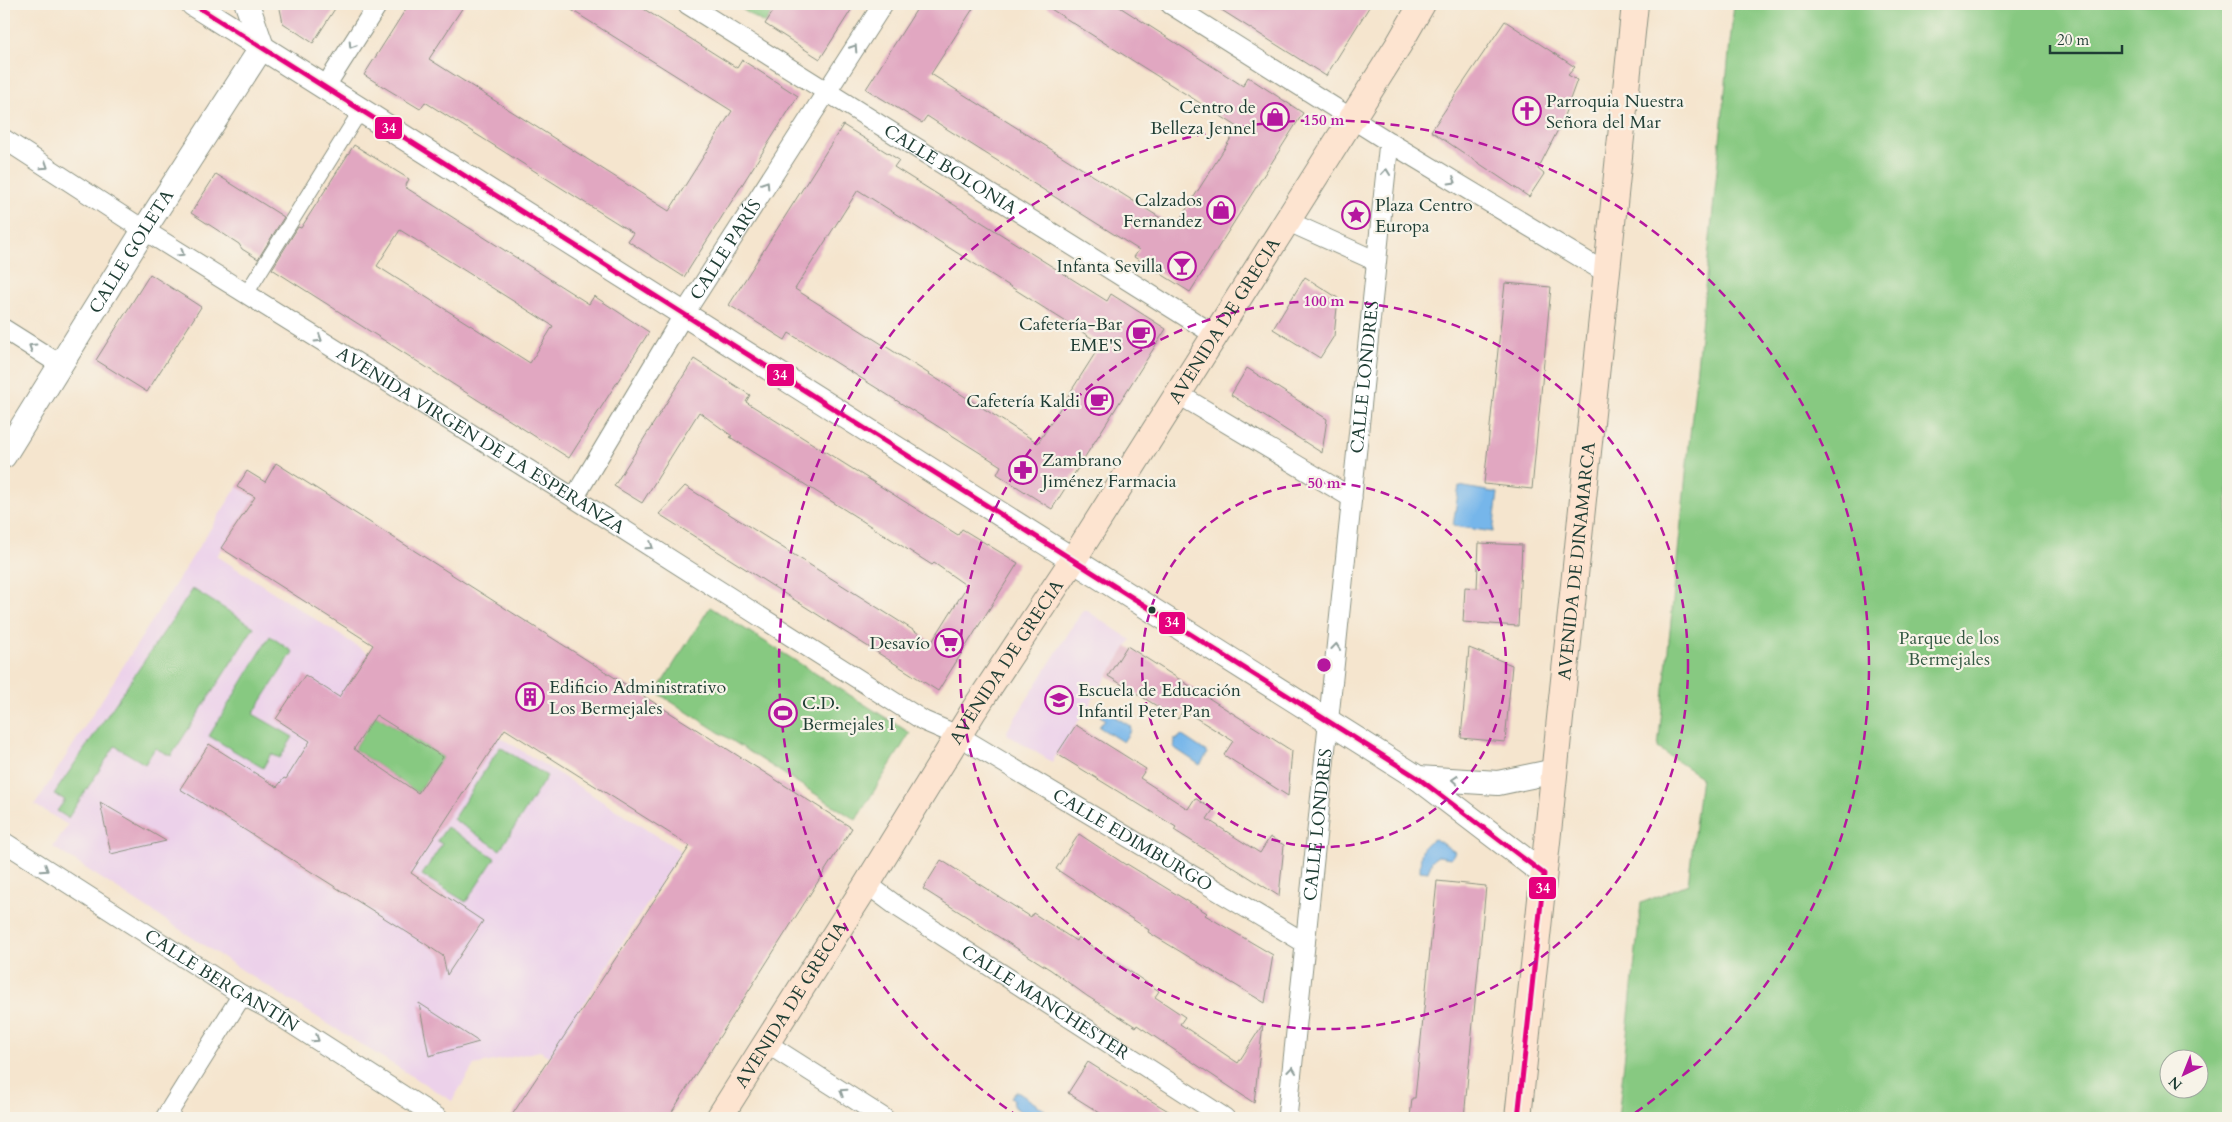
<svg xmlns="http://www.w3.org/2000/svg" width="2232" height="1122" font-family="Cardo,serif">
<rect width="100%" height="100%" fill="#f7f3e8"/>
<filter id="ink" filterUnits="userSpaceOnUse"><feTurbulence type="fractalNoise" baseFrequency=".02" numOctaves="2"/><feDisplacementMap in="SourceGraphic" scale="10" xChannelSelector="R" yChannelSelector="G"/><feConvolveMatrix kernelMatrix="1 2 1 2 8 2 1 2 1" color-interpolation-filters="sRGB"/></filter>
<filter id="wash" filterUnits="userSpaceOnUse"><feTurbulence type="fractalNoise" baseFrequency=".0096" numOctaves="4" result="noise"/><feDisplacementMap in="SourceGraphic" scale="20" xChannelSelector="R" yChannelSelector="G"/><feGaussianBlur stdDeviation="1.12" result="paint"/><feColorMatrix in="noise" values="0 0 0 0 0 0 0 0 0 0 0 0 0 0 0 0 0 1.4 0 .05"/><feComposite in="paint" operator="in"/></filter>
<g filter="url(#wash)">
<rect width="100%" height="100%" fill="#f5e5ce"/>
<g fill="#ecd1ea">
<polygon points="237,487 255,497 217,556 438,698 681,851 550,1057 540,1051 474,1065 452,1101 256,979 53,847 68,825 35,805"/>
<polygon points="1083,610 1086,610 1131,640 1052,762 1008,735 1007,731"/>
</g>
<g fill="#87c981" stroke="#53835a" fill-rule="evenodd">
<polygon points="734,4 778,4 765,24"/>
<path d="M1734 4H2228V1118H1618L1641 903 1688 884 1701 777 1658 748ZM2170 1060H2200V1090H2170Z"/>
<polygon points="193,589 254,627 171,756 155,748 145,764 115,746 68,818 57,811 65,800 54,794"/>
<polygon points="710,607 910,733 856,820 656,692"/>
<polygon points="270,636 293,652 253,714 293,737 280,758 271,754 263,768 209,736"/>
<polygon points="376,715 443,757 418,793 354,749"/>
<polygon points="500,747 547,776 500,850 453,819"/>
<polygon points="447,827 495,858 466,902 422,875 442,844 437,841"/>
</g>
<g fill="#76b6ea" stroke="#4a7a8f">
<polygon points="1459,486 1498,493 1493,532 1453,526"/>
<polygon points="1104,710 1130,726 1131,730 1123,742 1099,727 1105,719 1100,716"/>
<polygon points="1181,735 1208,753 1200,765 1173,747 1175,744 1174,739 1179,738"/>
<path d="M1435 839 1455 852 1451 858 1438 856 1432 860 1428 872 1420 871C1421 856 1419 844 1435 839Z"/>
<polygon points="1016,1091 1045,1110 1040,1118 1030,1118 1013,1106 1014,1100 1011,1097"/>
</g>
<g id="blocks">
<g fill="#e1a7c1" fill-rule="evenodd">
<polygon points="279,4 338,4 313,43 283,23"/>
<polygon points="409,4 465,4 429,59 669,211 732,111 562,4 636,4 737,68 742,60 798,96 684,277 628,241 633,233 425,102 420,109 364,75"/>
<polygon points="778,4 855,4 820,59 765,24"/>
<polygon points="920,4 976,4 931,74 1175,227 1238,127 1043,4 1115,4 1243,86 1248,77 1303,113 1190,292 1134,257 1139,250 947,129 927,116 922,123 866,89"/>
<polygon points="1212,4 1371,4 1326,76"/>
<polygon points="1505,21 1575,67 1568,75 1577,80 1561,124 1538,169 1544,174 1529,197 1431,131"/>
<path d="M843 125 899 160 894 167 1107 301 1111 294 1166 329 1052 509 997 474 1001 466 789 333 785 340 729 305ZM858 190 1101 344 1038 443 795 289Z"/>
<path d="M354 145 409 179 405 187 589 304 594 296 649 332 569 458 272 269 298 227 301 228ZM400 230 553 326 530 363 377 266Z"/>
<polygon points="216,174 284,217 258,259 242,249 239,244 191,213"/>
<polygon points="150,274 201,307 147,392 96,360"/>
<polygon points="1305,277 1338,298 1334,336 1320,358 1273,329"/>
<polygon points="1505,283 1551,287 1532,489 1484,484"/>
<polygon points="694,359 750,395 746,402 958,535 962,529 1018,563 938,691 659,514 685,486 932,642 967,586 934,563 932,565 730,437 732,436 699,412 642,503 614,486"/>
<polygon points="1247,368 1327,419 1322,453 1231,395"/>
<path d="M276 463 852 828 668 1118H510L690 846 505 729 411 873 483 921 447 975 443 956 424 943 180 789 209 744 277 787 284 778 286 779 310 741 276 719 305 675 339 697 373 645 221 548 255 497 237 487 247 471 265 482ZM376 715 443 757 418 793 354 749Z"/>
<polygon points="1479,543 1522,545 1518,626 1463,622 1465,587 1477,588"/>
<polygon points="1127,646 1292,751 1288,796 1224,755 1233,741 1183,710 1178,719 1108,676"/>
<polygon points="1469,648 1512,665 1505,742 1461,738"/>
<polygon points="1076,725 1146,769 1140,778 1188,809 1195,798 1213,810 1207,819 1260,853 1270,837 1284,845 1279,896 1174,830 1176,827 1057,754"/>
<polygon points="100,802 166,841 111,854"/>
<polygon points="1079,834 1126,865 1127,864 1207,913 1205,915 1273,955 1265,1003 1148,932 1149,930 1056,869"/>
<polygon points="941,860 1031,917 1033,913 1076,941 1078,937 1159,991 1155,997 1185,1017 1180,1024 1238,1063 1263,1024 1254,1103 1137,1025 1136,1027 1087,996 1051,970 923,889"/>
<polygon points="1437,881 1486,886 1464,1118 1410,1118 1412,1098 1415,1098"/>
<polygon points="419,1003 479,1042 429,1056"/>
<polygon points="1088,1062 1145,1098 1145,1097 1180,1118 1108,1118 1068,1093"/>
</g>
</g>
</g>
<g filter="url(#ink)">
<use href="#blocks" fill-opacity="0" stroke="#8a9181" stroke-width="1"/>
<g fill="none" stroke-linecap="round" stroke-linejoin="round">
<defs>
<polyline id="pedestrian" points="246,294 361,110"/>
<g id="minor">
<path id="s1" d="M687 4 1215 335"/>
<polyline points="1170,4 1389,142 1608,274"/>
<polyline points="325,87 378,4"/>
<path id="s2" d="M4 139 144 230 574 498 924 721 959 736 1305 943"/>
<polyline points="1287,221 1376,261"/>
<polyline points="4,329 61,365"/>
<polyline points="1178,394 1352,498"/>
<path id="s3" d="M574 498 684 314 883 4"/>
<path id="s4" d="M4 842 242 995 267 1008 438 1118"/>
<path id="s5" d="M867 884 898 907 1225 1118"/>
<polyline points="766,1043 884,1118"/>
<polyline points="165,1118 242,995"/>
<path id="s6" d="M1287 1118 1389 142"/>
</g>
<g id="tertiary">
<polyline points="193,4 1418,778 1544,874"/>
<path id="s7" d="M4 456 144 230 262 47 247 4"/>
<polyline points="1418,778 1498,783 1555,771"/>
</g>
<g id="secondary">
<path id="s8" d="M719 1118 867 884 974 710 1073 560 1399 44 1422 4"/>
<path id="s9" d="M1518 1118 1635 4"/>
</g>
</defs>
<use href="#pedestrian" stroke="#8a9181" stroke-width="16"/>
<use href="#minor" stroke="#8a9181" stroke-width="21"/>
<use href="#tertiary" stroke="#8a9181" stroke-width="26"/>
<use href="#secondary" stroke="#8a9181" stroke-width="28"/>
<use href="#pedestrian" stroke="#fff" stroke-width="14"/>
<use href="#minor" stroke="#fff" stroke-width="19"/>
<use href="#tertiary" stroke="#fff" stroke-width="24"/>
<use href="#secondary" stroke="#fde4d0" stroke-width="26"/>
<defs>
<polyline id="bus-1" points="193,4 1418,778 1544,874 1518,1118"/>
</defs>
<use href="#bus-1" stroke="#f7f3e8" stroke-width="9"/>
<use href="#bus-1" stroke="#e5007d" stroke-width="5"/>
</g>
<defs><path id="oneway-chevron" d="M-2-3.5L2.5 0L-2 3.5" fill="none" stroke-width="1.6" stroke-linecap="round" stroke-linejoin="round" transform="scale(1.25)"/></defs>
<g stroke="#8f9e9a">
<use href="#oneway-chevron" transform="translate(352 45) rotate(122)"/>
<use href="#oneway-chevron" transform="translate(854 48) rotate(-57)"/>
<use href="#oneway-chevron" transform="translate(45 166) rotate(33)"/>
<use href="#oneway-chevron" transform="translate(1386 172) rotate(-84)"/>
<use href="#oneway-chevron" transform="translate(1453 181) rotate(31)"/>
<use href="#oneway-chevron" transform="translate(766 184) rotate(-57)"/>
<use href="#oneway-chevron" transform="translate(181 253) rotate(32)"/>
<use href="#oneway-chevron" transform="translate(319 339) rotate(32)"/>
<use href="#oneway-chevron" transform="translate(32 347) rotate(-148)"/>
<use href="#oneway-chevron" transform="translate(650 546) rotate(33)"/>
<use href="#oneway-chevron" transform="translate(1336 647) rotate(-84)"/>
<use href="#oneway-chevron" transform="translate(1455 780) rotate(-176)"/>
<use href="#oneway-chevron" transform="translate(45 869) rotate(33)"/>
<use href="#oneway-chevron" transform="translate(316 1039) rotate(33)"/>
<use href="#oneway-chevron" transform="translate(1292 1070) rotate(-84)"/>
<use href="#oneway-chevron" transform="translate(843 1092) rotate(-147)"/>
</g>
</g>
<g fill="none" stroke="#b5179e" stroke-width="2.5" stroke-dasharray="9 6">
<circle cx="1324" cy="665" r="182"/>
<circle cx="1324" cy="665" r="364"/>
<path d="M1019 1117A545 545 0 1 1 1629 1117"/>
</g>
<defs>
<symbol id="church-ring" viewBox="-11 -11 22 22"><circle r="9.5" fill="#f7f3e8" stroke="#b5179e" stroke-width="1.5"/><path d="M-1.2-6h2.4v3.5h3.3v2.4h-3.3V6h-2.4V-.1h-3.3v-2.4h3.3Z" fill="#b5179e"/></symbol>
<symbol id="shop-ring" viewBox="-11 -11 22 22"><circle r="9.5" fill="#f7f3e8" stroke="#b5179e" stroke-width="1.5"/><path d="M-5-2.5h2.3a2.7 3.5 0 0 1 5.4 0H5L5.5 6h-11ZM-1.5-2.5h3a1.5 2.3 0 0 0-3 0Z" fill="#b5179e"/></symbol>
<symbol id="sight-ring" viewBox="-11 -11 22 22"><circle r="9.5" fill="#f7f3e8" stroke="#b5179e" stroke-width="1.5"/><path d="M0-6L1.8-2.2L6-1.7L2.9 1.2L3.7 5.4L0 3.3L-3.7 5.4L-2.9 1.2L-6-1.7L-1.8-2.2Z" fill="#b5179e"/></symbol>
<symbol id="bar-ring" viewBox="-11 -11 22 22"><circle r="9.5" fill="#f7f3e8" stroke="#b5179e" stroke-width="1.5"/><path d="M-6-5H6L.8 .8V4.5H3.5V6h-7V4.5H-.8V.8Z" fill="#b5179e"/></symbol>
<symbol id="cafe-ring" viewBox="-11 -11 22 22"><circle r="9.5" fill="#f7f3e8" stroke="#b5179e" stroke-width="1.5"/><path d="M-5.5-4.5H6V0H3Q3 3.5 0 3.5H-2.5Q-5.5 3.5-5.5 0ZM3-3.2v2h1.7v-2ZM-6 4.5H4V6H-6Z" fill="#b5179e"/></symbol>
<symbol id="pharmacy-ring" viewBox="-11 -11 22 22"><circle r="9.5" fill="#f7f3e8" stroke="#b5179e" stroke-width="1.5"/><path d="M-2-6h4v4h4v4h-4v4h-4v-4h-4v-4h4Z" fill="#b5179e"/></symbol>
<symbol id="supermarket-ring" viewBox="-11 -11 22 22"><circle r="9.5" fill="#f7f3e8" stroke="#b5179e" stroke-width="1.5"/><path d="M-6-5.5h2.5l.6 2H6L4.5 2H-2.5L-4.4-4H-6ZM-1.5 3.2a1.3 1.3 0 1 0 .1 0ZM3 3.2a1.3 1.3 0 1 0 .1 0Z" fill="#b5179e"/></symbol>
<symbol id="building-ring" viewBox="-11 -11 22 22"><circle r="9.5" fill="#f7f3e8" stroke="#b5179e" stroke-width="1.5"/><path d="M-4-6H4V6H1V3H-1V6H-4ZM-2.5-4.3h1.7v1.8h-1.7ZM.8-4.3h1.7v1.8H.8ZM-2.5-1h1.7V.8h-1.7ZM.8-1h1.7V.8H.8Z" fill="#b5179e"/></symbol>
<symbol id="school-ring" viewBox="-11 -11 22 22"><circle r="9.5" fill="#f7f3e8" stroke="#b5179e" stroke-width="1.5"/><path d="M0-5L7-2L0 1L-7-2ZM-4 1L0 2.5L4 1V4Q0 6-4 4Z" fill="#b5179e"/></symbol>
<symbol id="stadium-ring" viewBox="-11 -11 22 22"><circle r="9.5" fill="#f7f3e8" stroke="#b5179e" stroke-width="1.5"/><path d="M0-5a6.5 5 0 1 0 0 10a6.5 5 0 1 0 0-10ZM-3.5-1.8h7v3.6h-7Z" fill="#b5179e"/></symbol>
</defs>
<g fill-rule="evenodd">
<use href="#church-ring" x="1511" y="95" width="32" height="32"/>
<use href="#shop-ring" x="1259" y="101" width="32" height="32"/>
<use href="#shop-ring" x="1205" y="194" width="32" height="32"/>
<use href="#sight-ring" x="1340" y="199" width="32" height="32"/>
<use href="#bar-ring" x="1166" y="250" width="32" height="32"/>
<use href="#cafe-ring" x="1125" y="318" width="32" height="32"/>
<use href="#cafe-ring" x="1083" y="385" width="32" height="32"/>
<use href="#pharmacy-ring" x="1007" y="454" width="32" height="32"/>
<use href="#supermarket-ring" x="933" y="627" width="32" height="32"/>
<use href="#building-ring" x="514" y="681" width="32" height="32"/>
<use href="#school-ring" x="1043" y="684" width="32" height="32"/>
<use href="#stadium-ring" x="767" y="697" width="32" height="32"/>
</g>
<circle fill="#1f3d34" stroke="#f7f3e8" stroke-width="2" cx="1152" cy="610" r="4.5"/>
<g text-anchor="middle" stroke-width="4.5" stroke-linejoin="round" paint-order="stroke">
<g font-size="18" fill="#1f3d34" stroke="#f7f3e8" text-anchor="start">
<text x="1546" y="107">Parroquia Nuestra<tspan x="1546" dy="21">Señora del Mar</tspan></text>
<text x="1256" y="113" text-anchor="end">Centro de<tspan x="1256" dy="21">Belleza Jennel</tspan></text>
<text x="1202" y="206" text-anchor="end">Calzados<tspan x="1202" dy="21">Fernandez</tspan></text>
<text x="1375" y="211">Plaza Centro<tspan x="1375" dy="21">Europa</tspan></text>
<text x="1163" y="272" text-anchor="end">Infanta Sevilla</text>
<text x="1122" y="330" text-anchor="end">Cafetería-Bar<tspan x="1122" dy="21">EME'S</tspan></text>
<text x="1080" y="407" text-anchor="end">Cafetería Kaldi</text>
<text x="1042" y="466">Zambrano<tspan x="1042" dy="21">Jiménez Farmacia</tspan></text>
<text x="930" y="649" text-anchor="end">Desavío</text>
<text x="549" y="693">Edificio Administrativo<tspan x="549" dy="21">Los Bermejales</tspan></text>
<text x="1078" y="696">Escuela de Educación<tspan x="1078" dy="21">Infantil Peter Pan</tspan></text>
<text x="802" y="709">C.D.<tspan x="802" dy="21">Bermejales I</tspan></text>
</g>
<g font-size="18" fill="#1f3d34" stroke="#f7f3e8">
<text dy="6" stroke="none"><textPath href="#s1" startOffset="311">CALLE BOLONIA</textPath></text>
<text dy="6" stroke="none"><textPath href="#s3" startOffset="291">CALLE PARÍS</textPath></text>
<text dy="6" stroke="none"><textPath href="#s7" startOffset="241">CALLE GOLETA</textPath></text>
<text dy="6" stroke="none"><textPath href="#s8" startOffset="944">AVENIDA DE GRECIA</textPath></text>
<text dy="6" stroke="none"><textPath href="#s6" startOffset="745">CALLE LONDRES</textPath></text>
<text dy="6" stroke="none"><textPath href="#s2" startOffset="564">AVENIDA VIRGEN DE LA ESPERANZA</textPath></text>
<text dy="6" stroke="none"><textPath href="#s9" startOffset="560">AVENIDA DE DINAMARCA</textPath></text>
<text dy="6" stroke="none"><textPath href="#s8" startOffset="539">AVENIDA DE GRECIA</textPath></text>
<text dy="6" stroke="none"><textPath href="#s6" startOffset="295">CALLE LONDRES</textPath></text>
<text dy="6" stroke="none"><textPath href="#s2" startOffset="1329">CALLE EDIMBURGO</textPath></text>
<text dy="6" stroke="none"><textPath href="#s4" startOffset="258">CALLE BERGANTÍN</textPath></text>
<text dy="6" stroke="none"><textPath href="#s5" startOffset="214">CALLE MANCHESTER</textPath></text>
<text dy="6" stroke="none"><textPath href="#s8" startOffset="134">AVENIDA DE GRECIA</textPath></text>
</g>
<g font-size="18" fill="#345943" stroke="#f7f3e8">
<text x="1949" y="644">Parque de los<tspan x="1949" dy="21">Bermejales</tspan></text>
</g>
</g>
<circle cx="1324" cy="665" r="8" fill="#b5179e" stroke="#f7f3e8" stroke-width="2.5"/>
<g font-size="15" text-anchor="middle" font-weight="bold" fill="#b5179e" stroke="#f7f3e8" stroke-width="4.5" stroke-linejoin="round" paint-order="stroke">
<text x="1324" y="125">150 m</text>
<text x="1324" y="306">100 m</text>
<text x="1324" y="488">50 m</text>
</g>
<g stroke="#f7f3e8" stroke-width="2">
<rect x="374" y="116" width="29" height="24" rx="5" fill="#e5007d"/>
<rect x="766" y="363" width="29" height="24" rx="5" fill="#e5007d"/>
<rect x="1158" y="611" width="28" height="24" rx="5" fill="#e5007d"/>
<rect x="1528" y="876" width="29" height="24" rx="5" fill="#e5007d"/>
</g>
<g font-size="14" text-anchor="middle" font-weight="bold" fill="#fff">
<text x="389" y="133">34</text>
<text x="780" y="380">34</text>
<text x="1172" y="627">34</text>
<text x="1543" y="893">34</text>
</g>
<rect width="2232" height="1122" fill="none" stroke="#f7f3e8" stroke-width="20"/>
<g transform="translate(2184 1074) rotate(223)"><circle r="24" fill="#f7f3e8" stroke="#a1aaa0"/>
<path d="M0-4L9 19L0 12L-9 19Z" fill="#b5179e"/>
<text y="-8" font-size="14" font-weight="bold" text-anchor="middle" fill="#1f3d34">N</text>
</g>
<path d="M2050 45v8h72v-8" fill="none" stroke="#1f3d34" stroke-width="2.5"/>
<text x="2057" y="45" font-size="15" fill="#1f3d34" stroke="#f7f3e8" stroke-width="4" paint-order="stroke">20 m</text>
</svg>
